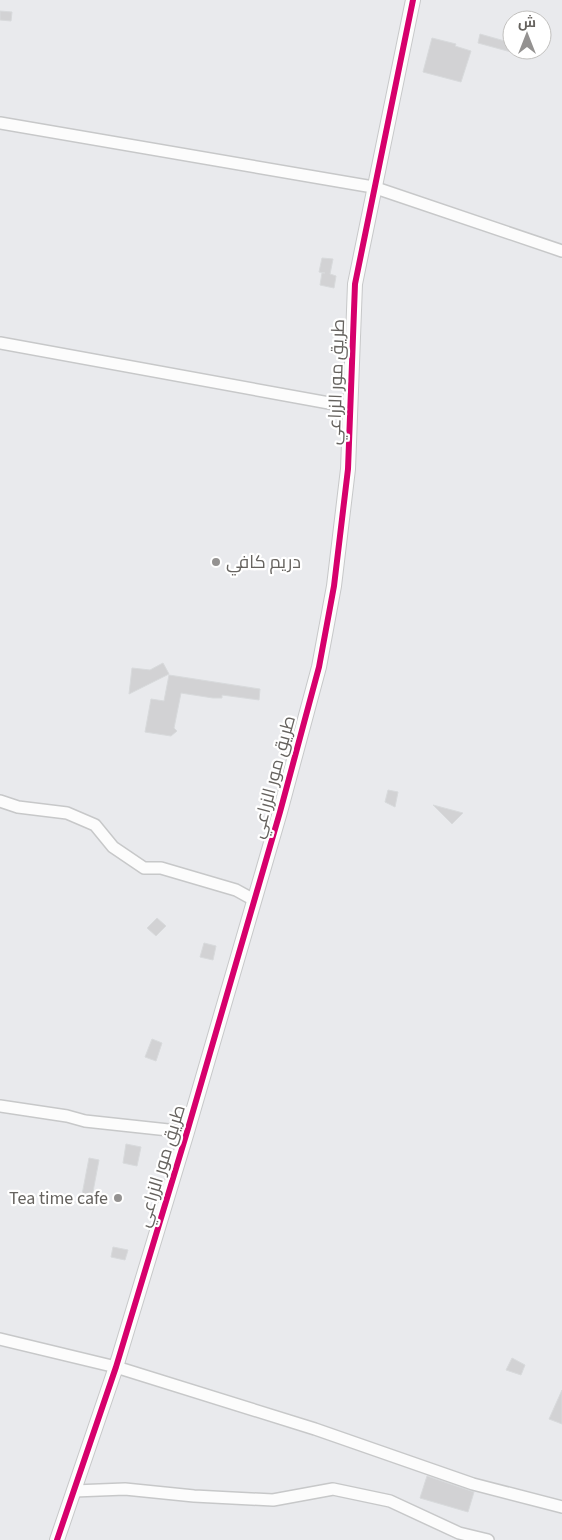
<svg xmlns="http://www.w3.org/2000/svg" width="562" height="1540" font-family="'Source Sans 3',Cairo,sans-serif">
<rect width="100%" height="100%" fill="#e9eaed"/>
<g fill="#d2d2d4" stroke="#d8dadc">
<polygon points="0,11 12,12 11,21 0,20"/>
<polygon points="480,34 512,43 511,52 478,43"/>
<polygon points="432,38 456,44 455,46 471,51 461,82 423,72"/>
<polygon points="322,258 333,259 330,274 336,276 334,288 320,285 322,273 325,273 319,272"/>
<polygon points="163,663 169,674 129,694 132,668 150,670"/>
<polygon points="169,675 260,689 259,700 222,695 222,698 213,698 181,693 174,728 177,731 171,736 145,732 151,699 164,701"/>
<polygon points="388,790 398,792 395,807 385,802"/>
<polygon points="433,805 463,813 452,824"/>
<polygon points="157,918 166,926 156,936 147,928"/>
<polygon points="204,943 216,946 213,960 200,957"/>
<polygon points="152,1039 162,1043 156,1061 145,1057"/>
<polygon points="126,1144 141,1147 137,1166 123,1163"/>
<polygon points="89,1158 99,1160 91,1202 81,1200"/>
<polygon points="113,1247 128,1250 125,1260 111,1257"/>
<polygon points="512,1358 525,1365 521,1375 506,1370"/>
<polygon points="562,1390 562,1424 549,1419"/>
<polygon points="427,1476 474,1492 468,1512 420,1498"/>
</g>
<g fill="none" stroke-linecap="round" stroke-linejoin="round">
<defs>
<g id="minor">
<polyline points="0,123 373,187 562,251"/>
<polyline points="0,343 351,407"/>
<polyline points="0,801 18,807 67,813 95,825 113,847 144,868 161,868 236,890 254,900"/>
<polyline points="0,1106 67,1116 85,1121 187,1132"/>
<polyline points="0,1339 116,1367 315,1429 473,1484 562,1507"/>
<polyline points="74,1491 125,1489 194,1496 273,1500 333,1489 390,1501 459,1533 488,1540"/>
</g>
<polyline id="tertiary" points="57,1540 116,1367 187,1132 280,812 319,667 334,586 348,469 355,284 413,0"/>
</defs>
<use href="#minor" stroke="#c7c8c9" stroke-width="14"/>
<use href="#tertiary" stroke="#c7c8c9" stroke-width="16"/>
<use href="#minor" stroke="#fcfcfc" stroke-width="11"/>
<use href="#tertiary" stroke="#fcfcfc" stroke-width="14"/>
<defs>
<polyline id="cycleway" points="57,1540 116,1367 187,1132 280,812 319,667 334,586 348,469 355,284 413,0"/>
</defs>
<use href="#cycleway" stroke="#fff" stroke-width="9"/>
<use href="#cycleway" stroke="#d6006c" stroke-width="6"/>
</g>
<g fill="#949291" stroke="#fff" stroke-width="2">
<circle cx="216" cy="562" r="5"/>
<circle cx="118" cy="1198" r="5"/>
</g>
<g text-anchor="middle" stroke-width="4.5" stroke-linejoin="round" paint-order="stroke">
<g font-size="18" fill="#66635f" stroke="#fff">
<text transform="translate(336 382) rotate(-88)" y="6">طريق مور الزراعي</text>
<text transform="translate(273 777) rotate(-75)" y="6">طريق مور الزراعي</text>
<text transform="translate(161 1166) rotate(-73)" y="6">طريق مور الزراعي</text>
</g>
<g font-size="18" fill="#66635f" stroke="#fff" text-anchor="start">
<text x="226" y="568">دريم كافي</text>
<text x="108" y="1204" text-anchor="end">Tea time cafe</text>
</g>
</g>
<g transform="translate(527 35)"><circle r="24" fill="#ffffff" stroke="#c2c1bf"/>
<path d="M0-4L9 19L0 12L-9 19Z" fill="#949291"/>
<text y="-8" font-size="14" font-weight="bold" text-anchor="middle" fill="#66635f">ش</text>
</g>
</svg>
